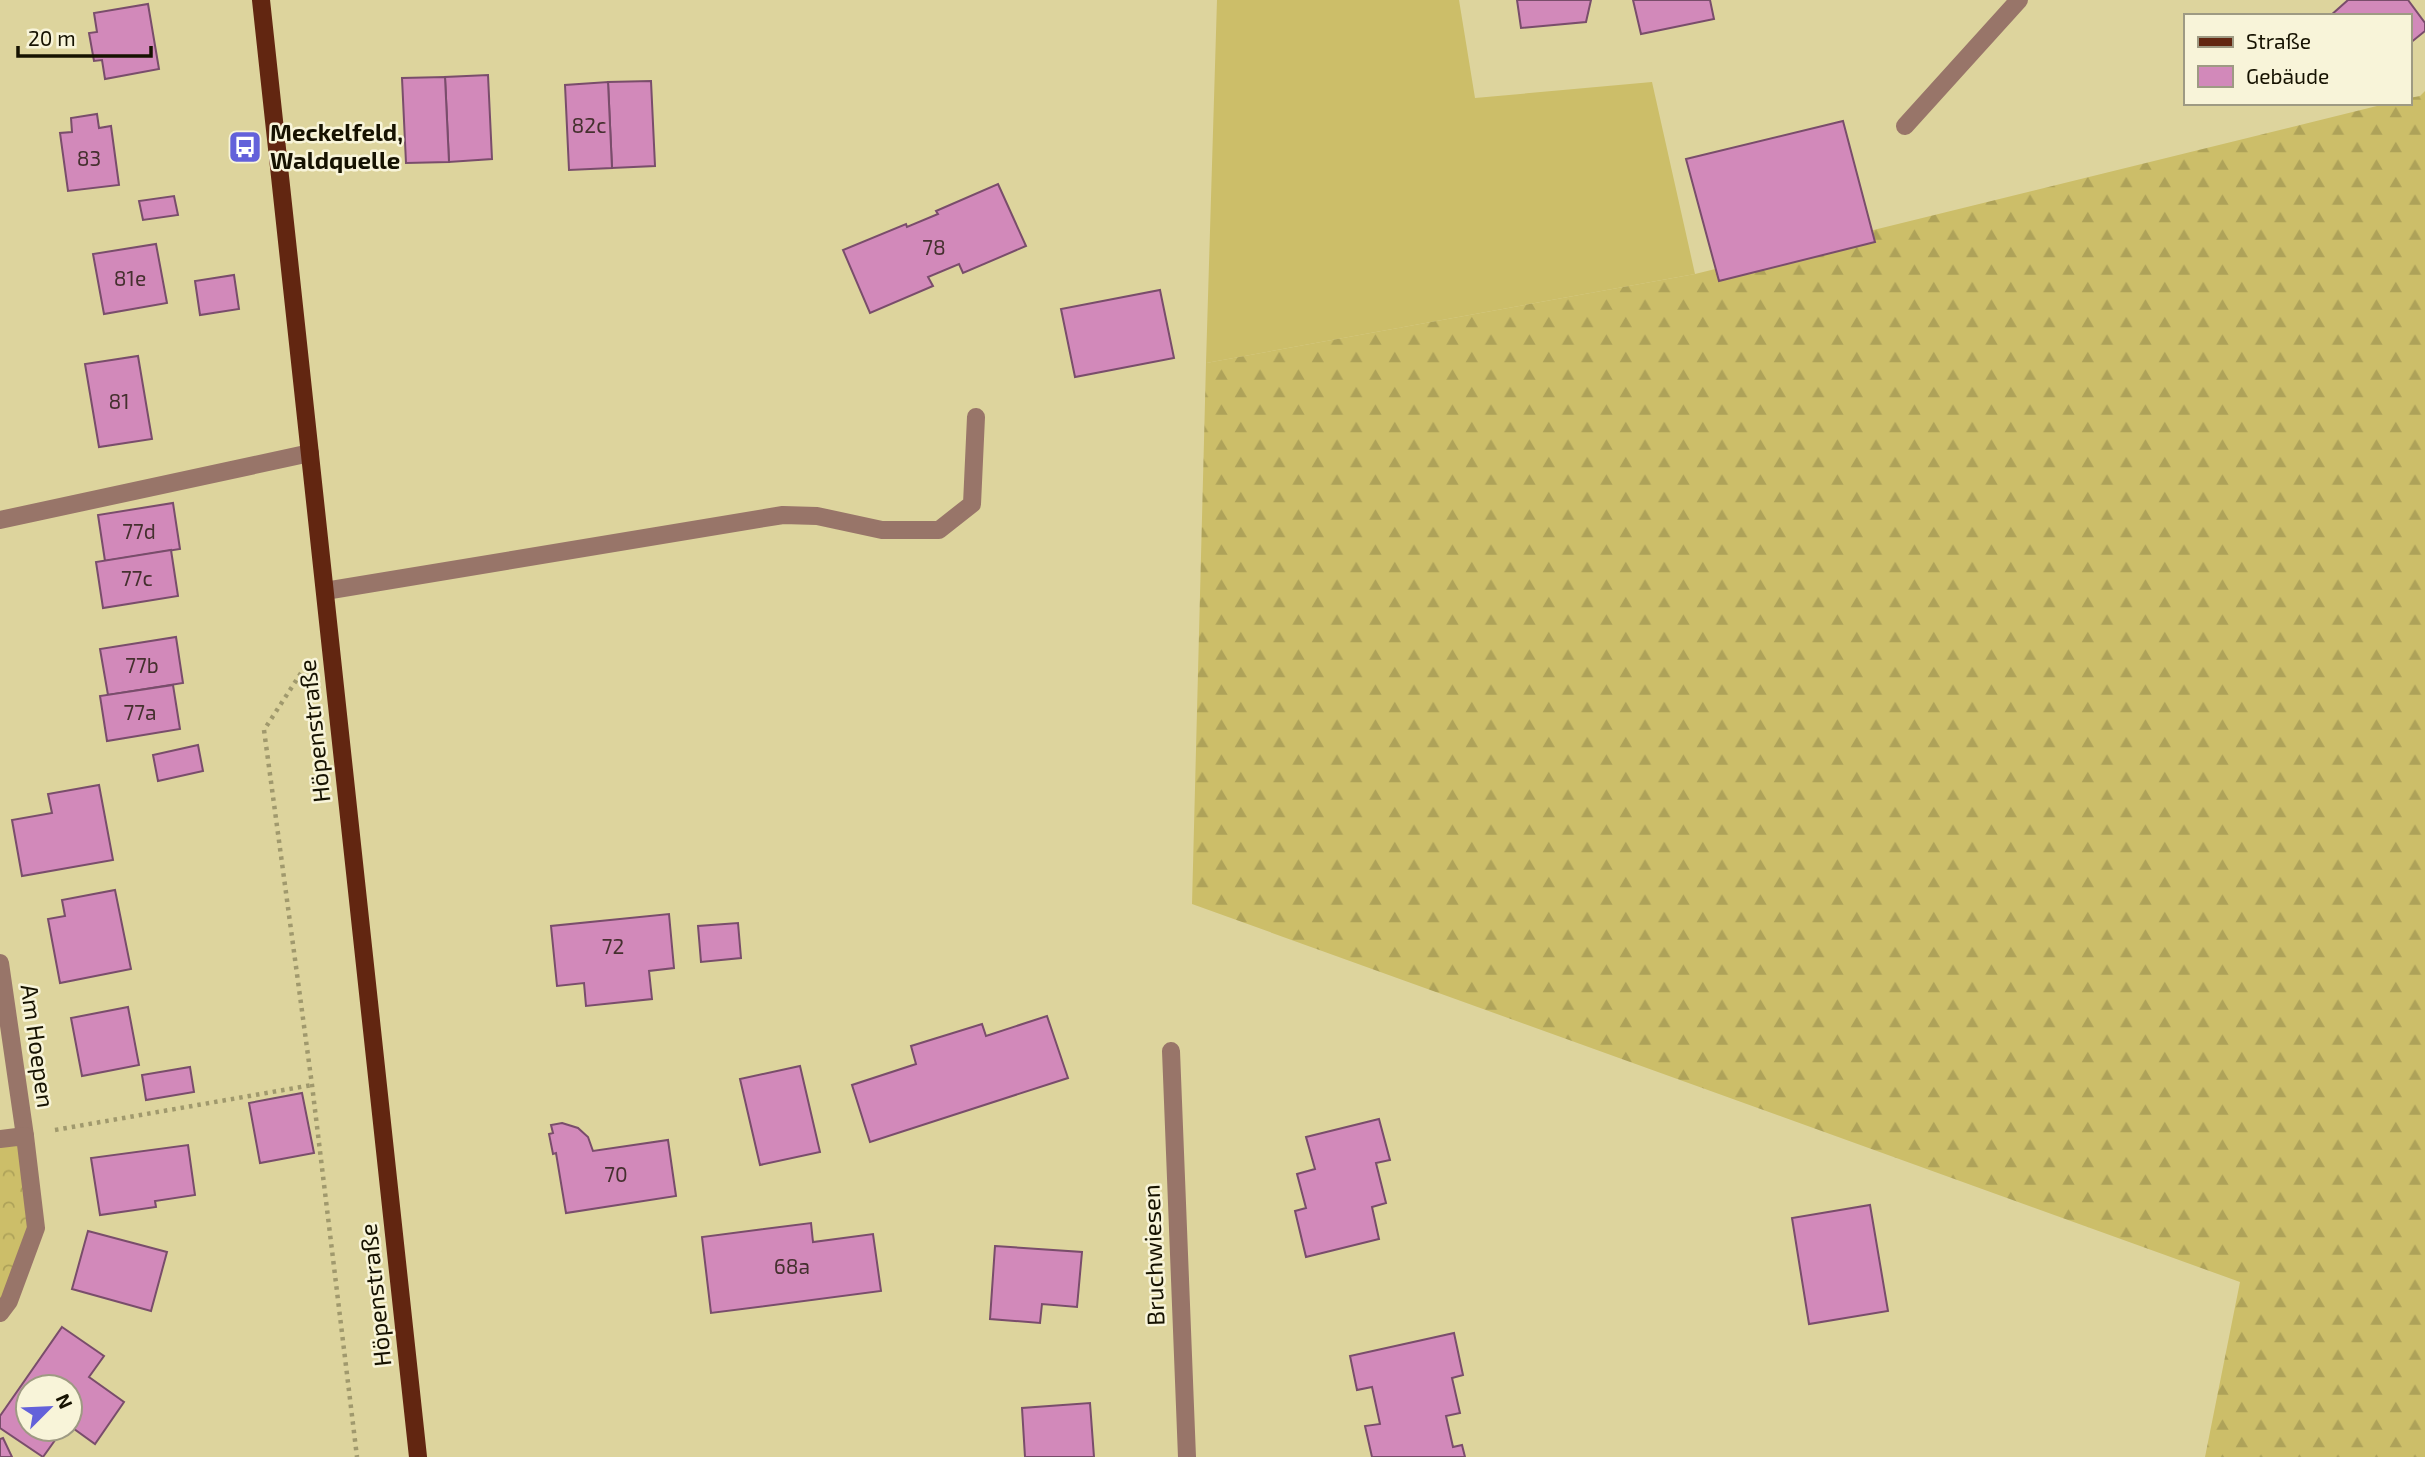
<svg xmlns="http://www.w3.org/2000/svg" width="2425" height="1457" font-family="'Exo 2',sans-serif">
<defs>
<pattern id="forest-firs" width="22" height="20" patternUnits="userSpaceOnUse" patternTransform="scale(1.75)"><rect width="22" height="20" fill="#ccbe69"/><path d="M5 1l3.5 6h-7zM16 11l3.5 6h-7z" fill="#aea259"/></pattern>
<pattern id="park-crowns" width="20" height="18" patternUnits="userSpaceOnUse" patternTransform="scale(1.75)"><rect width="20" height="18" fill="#ccbe69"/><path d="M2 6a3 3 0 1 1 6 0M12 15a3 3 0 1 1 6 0" fill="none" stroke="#aea259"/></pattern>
</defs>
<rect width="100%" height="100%" fill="#ddd49d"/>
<polygon fill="#ccbe69" points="1217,0 1459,0 1475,98 1652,82 1695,274 1206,363"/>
<polygon fill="url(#forest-firs)" points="2425,91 2425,1457 2205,1457 2240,1282 1192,904 1206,363 1695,274 2389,103 2409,103 2409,98 2420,96"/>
<polygon fill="url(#park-crowns)" points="25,1136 33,1229 0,1308 0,1139"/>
<g fill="#d289ba" stroke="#794d6b" stroke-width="2">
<polygon points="1517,0 1591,0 1586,22 1521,28"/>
<polygon points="1633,0 1710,0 1714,19 1641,34"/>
<polygon points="2348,0 2408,0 2425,23 2425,31 2409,44 2409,16 2330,16"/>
<polygon points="148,4 159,69 105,79 102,60 94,61 89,33 97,32 94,13"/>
<polygon points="488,75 492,159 449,162 445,77"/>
<polygon points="445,77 449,162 406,163 402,78"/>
<polygon points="651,81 655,166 612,168 608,82"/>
<polygon points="608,82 612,168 569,170 565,85"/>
<polygon points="97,114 99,128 111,126 119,185 68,191 60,133 72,132 71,118"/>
<polygon points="1843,121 1875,242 1719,281 1686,159"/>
<polygon points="998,184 1026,246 963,273 959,264 928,277 933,286 870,313 843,250 906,224 907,227 938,214 936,211"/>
<polygon points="174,196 178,215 143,220 139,201"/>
<polygon points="156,244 167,303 104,314 93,254"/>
<polygon points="234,275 239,309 200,315 195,281"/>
<polygon points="1160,290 1174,358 1075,377 1061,309"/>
<polygon points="138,356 152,439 99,447 85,364"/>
<polygon points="173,503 180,549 105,561 98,515"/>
<polygon points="171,550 178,596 103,608 96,562"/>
<polygon points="176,637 183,683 108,695 100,649"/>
<polygon points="173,685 180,729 107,741 100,696"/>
<polygon points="198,745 203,771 158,781 153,755"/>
<polygon points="99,785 113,860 22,876 12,820 52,813 48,794"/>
<polygon points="115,890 131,969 60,983 48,919 65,916 62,900"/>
<polygon points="669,914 674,968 649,971 652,999 586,1006 584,983 557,986 551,926"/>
<polygon points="738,923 741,958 701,962 698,926"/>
<polygon points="128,1007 139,1065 82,1076 71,1018"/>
<polygon points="1047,1016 1068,1078 870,1142 852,1085 916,1064 911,1046 982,1024 986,1036"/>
<polygon points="800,1066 820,1152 760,1165 740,1079"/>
<polygon points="190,1067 194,1092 146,1100 142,1075"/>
<polygon points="302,1093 314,1153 260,1163 249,1103"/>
<polygon points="1379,1119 1390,1160 1376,1163 1386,1203 1372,1207 1379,1239 1306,1257 1295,1211 1306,1208 1297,1174 1315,1169 1306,1137"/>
<polygon points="562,1123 578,1128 588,1137 593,1151 668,1140 676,1196 566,1213 556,1153 553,1154 549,1134 553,1133 551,1125"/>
<polygon points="188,1145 195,1195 155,1201 156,1207 100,1215 91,1158"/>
<polygon points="1870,1205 1888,1311 1809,1324 1792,1218"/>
<polygon points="811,1223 813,1242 873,1234 881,1291 711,1313 702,1237"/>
<polygon points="88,1231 167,1252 151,1311 72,1289"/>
<polygon points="995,1246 1082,1252 1077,1307 1042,1304 1040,1323 990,1319"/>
<polygon points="62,1327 104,1356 89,1377 124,1402 95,1444 70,1426 70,1387 28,1387 28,1429 63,1429 43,1457 0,1428 0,1416"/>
<polygon points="1454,1333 1463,1375 1452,1378 1460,1413 1446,1416 1453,1447 1462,1445 1465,1457 1372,1457 1365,1426 1380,1424 1372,1387 1357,1390 1350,1356"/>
<polygon points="1090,1403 1094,1457 1025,1457 1022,1408"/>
<polygon points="3,1438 12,1457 0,1457 0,1439"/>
</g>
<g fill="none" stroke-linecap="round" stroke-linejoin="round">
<g stroke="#a0996d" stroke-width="4.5" stroke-dasharray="3.5 5" stroke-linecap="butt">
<polyline points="301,673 264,730 312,1085 357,1457"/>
<polyline points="55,1130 312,1085"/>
</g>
<g stroke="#987569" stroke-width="18">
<polyline points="1905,126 2019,0"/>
<polyline points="0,520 310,453"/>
<polyline points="325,591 783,515 817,516 882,530 939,530 972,504 976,417"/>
<polyline points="0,963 25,1136"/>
<polyline points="1171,1051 1187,1457"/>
<polyline points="0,1139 25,1136 36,1228 9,1301 0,1313"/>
</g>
<polyline stroke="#622611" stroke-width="18" points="261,0 418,1457"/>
</g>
<defs>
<symbol id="bus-square" viewBox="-11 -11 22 22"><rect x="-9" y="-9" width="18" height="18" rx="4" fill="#6361da" stroke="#f8f4d9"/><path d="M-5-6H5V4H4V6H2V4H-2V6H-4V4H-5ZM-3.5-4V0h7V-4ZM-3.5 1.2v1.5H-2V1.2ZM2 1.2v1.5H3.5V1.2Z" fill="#fff"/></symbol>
</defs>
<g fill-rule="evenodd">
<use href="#bus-square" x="226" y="128" width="38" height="38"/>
</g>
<g text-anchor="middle" stroke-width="5" stroke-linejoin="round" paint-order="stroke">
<g font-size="21" fill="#45302f">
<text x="589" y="133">82c</text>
<text x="89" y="166">83</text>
<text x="934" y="255">78</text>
<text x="130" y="286">81e</text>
<text x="119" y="409">81</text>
<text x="139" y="539">77d</text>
<text x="137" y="586">77c</text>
<text x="142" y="673">77b</text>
<text x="140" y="720">77a</text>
<text x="613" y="954">72</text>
<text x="616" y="1182">70</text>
<text x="792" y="1274">68a</text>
</g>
<g font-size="24" font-weight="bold" fill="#161201" stroke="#f8f4d9" text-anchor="start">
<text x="270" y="141">Meckelfeld,<tspan x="270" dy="28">Waldquelle</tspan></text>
</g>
<g font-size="24" fill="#161201" stroke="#f8f4d9">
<text transform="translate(315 731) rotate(-96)" y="8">Höpenstraße</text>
<text transform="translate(37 1046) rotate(82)" y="8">Am Hoepen</text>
<text transform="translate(1154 1255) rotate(-92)" y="8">Bruchwiesen</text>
<text transform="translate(376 1295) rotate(-96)" y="8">Höpenstraße</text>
</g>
</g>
<rect x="2184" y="14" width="228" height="91" fill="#f8f4d9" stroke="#9e9a83" stroke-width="2"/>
<rect x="2198" y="37" width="35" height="10" fill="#622611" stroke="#9e9a83" stroke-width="2"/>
<text x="2246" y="49" font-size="21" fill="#161201">Straße</text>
<rect x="2198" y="66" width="35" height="21" fill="#d289ba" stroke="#9e9a83" stroke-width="2"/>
<text x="2246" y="84" font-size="21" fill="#161201">Gebäude</text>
<g transform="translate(49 1408) rotate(66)"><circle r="33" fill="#f8f4d9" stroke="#9e9a83" stroke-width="2"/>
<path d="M0-5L12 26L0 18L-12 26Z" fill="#6361da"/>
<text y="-10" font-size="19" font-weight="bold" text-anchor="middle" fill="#161201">N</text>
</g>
<path d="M18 46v10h133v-10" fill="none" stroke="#161201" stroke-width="3.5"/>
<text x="28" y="46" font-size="21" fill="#161201" stroke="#f8f4d9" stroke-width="5" paint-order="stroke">20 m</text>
</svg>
